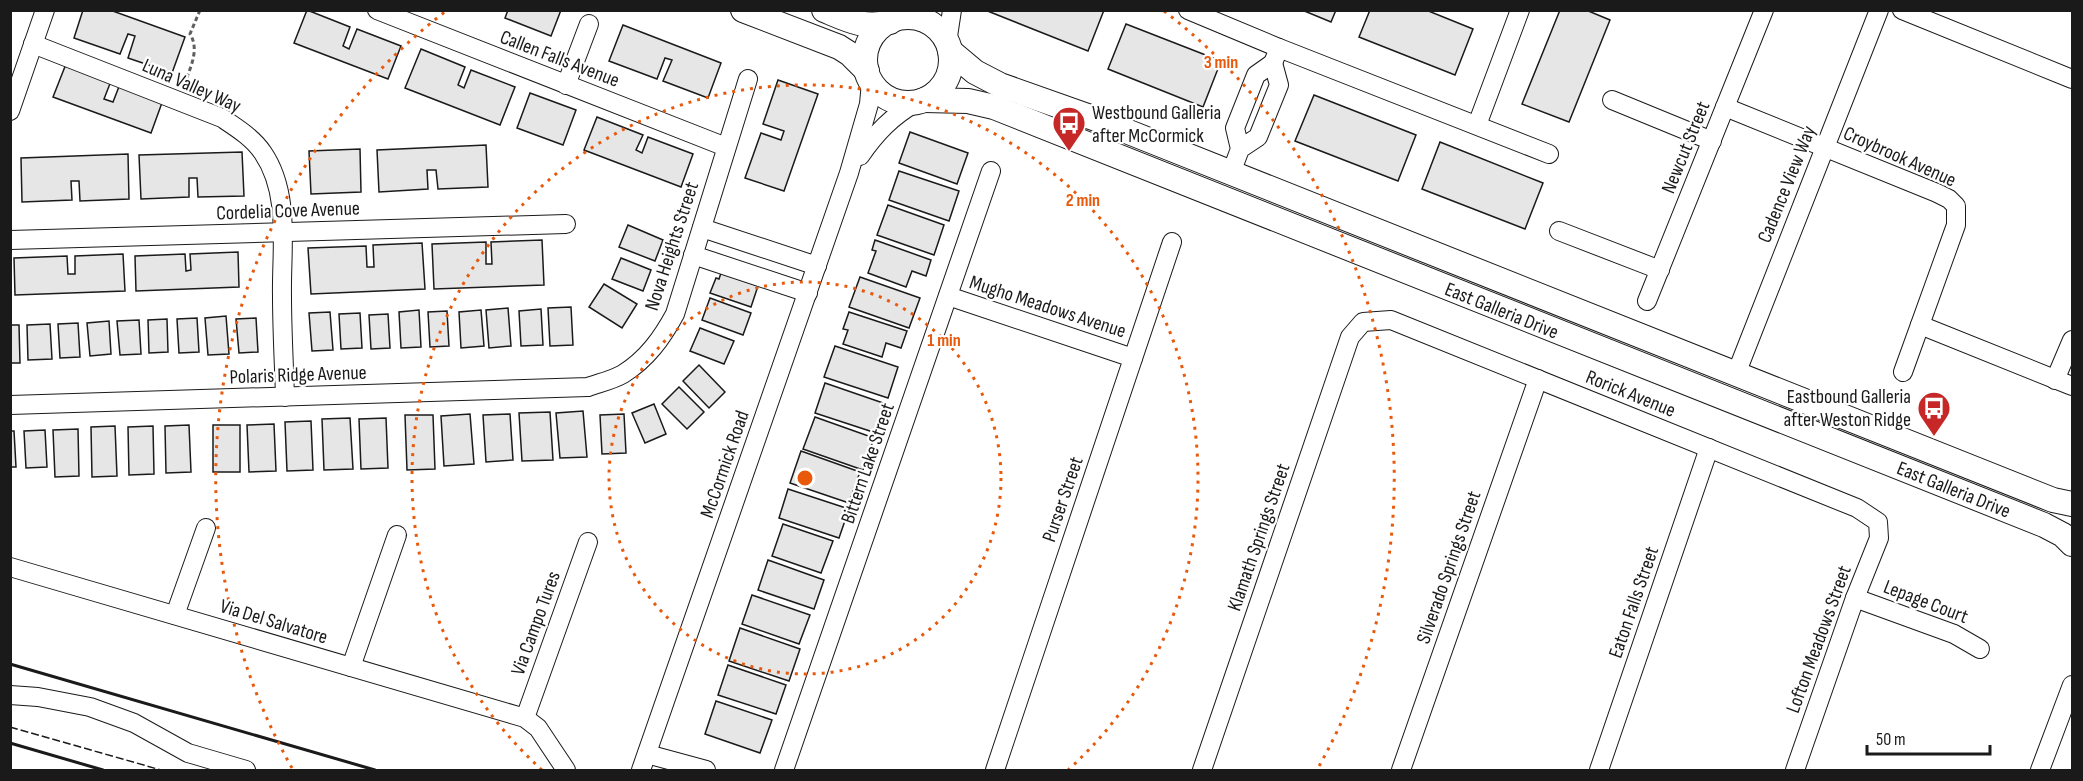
<svg xmlns="http://www.w3.org/2000/svg" width="2083" height="781" font-family="'Sofia Sans Condensed',sans-serif">
<rect width="100%" height="100%" fill="#fff"/>
<g fill="#e6e6e6" stroke="#1a1a1a" stroke-width="1.5">
<polygon points="83,10 110,10 185,37 172,73 128,58 135,36 128,34 120,54 74,38"/>
<polygon points="307,10 350,27 343,46 349,49 357,29 401,46 388,79 294,43"/>
<polygon points="508,10 561,10 551,36 505,18"/>
<polygon points="985,10 1104,10 1088,51"/>
<polygon points="1302,10 1336,10 1331,22"/>
<polygon points="1370,10 1426,10 1473,29 1455,75 1359,37"/>
<polygon points="1560,10 1586,10 1610,20 1569,122 1522,104"/>
<polygon points="1126,24 1221,61 1203,107 1108,69"/>
<polygon points="623,25 721,63 708,98 663,81 672,60 665,58 657,79 609,61"/>
<polygon points="421,49 465,67 458,85 464,88 471,70 515,87 500,125 405,88"/>
<polygon points="66,64 111,81 104,99 113,102 120,84 163,100 151,133 53,97"/>
<polygon points="778,80 818,94 784,191 745,178 761,133 781,140 784,131 763,124"/>
<polygon points="530,93 576,110 563,145 517,128"/>
<polygon points="1314,95 1416,135 1398,181 1295,141"/>
<polygon points="597,117 643,135 636,150 642,153 648,137 693,154 681,187 584,150"/>
<polygon points="910,132 968,153 957,184 899,163"/>
<polygon points="1440,142 1543,183 1525,229 1422,189"/>
<polygon points="486,145 488,187 438,189 436,170 427,170 428,189 379,192 377,150"/>
<polygon points="360,149 361,192 311,194 309,151"/>
<polygon points="242,152 244,196 198,197 197,178 189,178 189,197 141,199 139,155"/>
<polygon points="128,154 129,199 80,201 79,181 71,181 72,200 22,202 21,158"/>
<polygon points="899,171 959,191 949,221 889,200"/>
<polygon points="888,205 944,225 934,255 877,235"/>
<polygon points="628,225 663,240 655,261 619,247"/>
<polygon points="542,240 544,285 434,289 432,244 486,242 486,264 492,264 491,242"/>
<polygon points="875,240 931,260 926,276 912,271 906,287 868,273 876,251 872,250"/>
<polygon points="422,243 425,289 311,294 308,248 366,246 367,267 374,267 373,245"/>
<polygon points="238,252 239,287 136,291 135,256 185,254 186,271 191,270 190,254"/>
<polygon points="123,254 125,291 15,295 14,258 67,256 68,274 75,274 75,256"/>
<polygon points="621,258 651,270 643,291 612,279"/>
<polygon points="721,273 758,286 751,307 710,293 716,278 719,279"/>
<polygon points="860,277 920,298 909,328 849,307"/>
<polygon points="604,284 637,304 622,328 589,307"/>
<polygon points="710,298 751,313 743,335 702,320"/>
<polygon points="571,307 573,345 550,346 548,308"/>
<polygon points="508,308 511,346 489,348 486,310"/>
<polygon points="541,309 543,345 521,346 519,311"/>
<polygon points="419,310 421,347 401,348 399,312"/>
<polygon points="481,310 484,346 461,348 459,312"/>
<polygon points="447,311 449,346 430,347 428,312"/>
<polygon points="330,312 333,350 312,351 309,313"/>
<polygon points="849,312 907,331 901,348 886,343 882,357 843,344 848,330 843,329"/>
<polygon points="360,313 362,348 341,349 339,314"/>
<polygon points="388,314 390,348 371,349 369,315"/>
<polygon points="226,316 229,354 208,355 205,318"/>
<polygon points="197,318 199,352 179,353 177,319"/>
<polygon points="256,318 258,352 239,353 236,319"/>
<polygon points="167,319 168,352 149,353 148,320"/>
<polygon points="139,320 141,354 120,355 117,321"/>
<polygon points="109,321 111,354 90,356 87,323"/>
<polygon points="78,323 80,357 60,358 58,324"/>
<polygon points="50,324 52,359 28,360 27,325"/>
<polygon points="10,325 19,325 20,363 10,363"/>
<polygon points="700,328 734,341 724,364 690,351"/>
<polygon points="835,346 898,367 888,398 824,377"/>
<polygon points="699,365 725,392 709,408 683,381"/>
<polygon points="825,383 886,404 876,433 815,413"/>
<polygon points="679,387 704,412 687,429 662,404"/>
<polygon points="654,404 666,434 645,443 632,413"/>
<polygon points="583,411 587,457 560,458 556,413"/>
<polygon points="550,412 553,460 522,461 519,413"/>
<polygon points="470,414 474,464 444,466 441,416"/>
<polygon points="510,414 513,460 486,462 483,415"/>
<polygon points="624,414 626,453 602,454 600,415"/>
<polygon points="405,415 433,415 435,469 407,470"/>
<polygon points="815,417 874,438 863,470 803,449"/>
<polygon points="350,418 353,469 324,470 322,419"/>
<polygon points="386,418 388,468 361,469 359,419"/>
<polygon points="311,421 313,470 287,471 285,422"/>
<polygon points="274,424 276,471 249,472 247,425"/>
<polygon points="189,425 191,472 166,473 165,426"/>
<rect x="213" y="425" width="27" height="47"/>
<polygon points="115,426 117,476 92,477 91,427"/>
<polygon points="153,426 154,474 129,475 128,427"/>
<polygon points="78,429 79,476 55,477 53,430"/>
<polygon points="45,430 47,467 26,468 24,431"/>
<polygon points="10,431 14,431 16,467 10,467"/>
<polygon points="801,451 860,472 849,503 790,483"/>
<polygon points="788,489 849,509 839,538 779,518"/>
<polygon points="783,524 833,541 821,573 772,556"/>
<polygon points="768,560 824,580 814,609 758,590"/>
<polygon points="752,595 810,615 799,644 742,624"/>
<polygon points="740,628 800,649 789,681 729,661"/>
<polygon points="728,665 786,685 776,714 718,695"/>
<polygon points="716,701 772,720 760,753 705,734"/>
</g>
<g fill="none" stroke-linecap="round" stroke-linejoin="round">
<defs>
<g id="minor">
<polyline points="377,10 726,147"/>
<polyline points="1188,10 1279,48"/>
<polyline points="1902,10 2072,79"/>
<polyline points="897,19 906,10"/>
<polyline points="947,43 952,10"/>
<path d="M33 44 222 118C237 128 253 138 263 153 291 194 281 250 282 296 282 330 284 363 285 397"/>
<polyline points="1273,63 1279,48 1549,154"/>
<polyline points="566,85 589,24"/>
<polyline points="1612,100 1712,141"/>
<polyline points="1725,107 1937,193 1949,199 1956,206 1956,225 1903,372"/>
<polyline points="10,111 45,10"/>
<polyline points="1477,125 1520,10"/>
<path d="M860 156C876 133 892 116 917 102"/>
<polyline points="1231,173 1240,149 1258,137 1279,85 1273,63 1256,75 1235,128 1240,149"/>
<polyline points="702,228 817,266"/>
<polyline points="1559,231 1660,270"/>
<polyline points="10,240 566,224"/>
<polyline points="693,255 808,293"/>
<polyline points="948,296 1133,358"/>
<polyline points="1647,301 1764,10"/>
<polyline points="1920,325 2072,386"/>
<polyline points="1736,374 1879,10"/>
<polyline points="2055,380 2072,340"/>
<path d="M10 405 588 387C599 383 613 380 623 374 647 359 662 338 675 314L748 79"/>
<polyline points="10,567 525,718 538,728 566,770"/>
<polyline points="1855,598 1954,634 1980,649"/>
<polyline points="175,615 206,528"/>
<polyline points="351,667 397,535"/>
<polyline points="10,695 38,697 90,707 134,723 188,753 246,770"/>
<polyline points="525,718 588,542"/>
<polyline points="647,754 706,770"/>
<polyline points="641,770 849,173 869,104 871,82"/>
<polyline points="784,770 991,171"/>
<polyline points="995,770 1172,242"/>
<polyline points="1202,770 1350,337 1363,322 1391,320 1857,508 1878,522 1879,538 1855,598 1795,770"/>
<polyline points="1401,770 1538,379"/>
<polyline points="1599,770 1709,448"/>
<polyline points="2040,770 2072,685"/>
</g>
<g id="major">
<polyline points="743,10 839,47 850,54 867,71"/>
<path d="M824 10C848 20 864 29 890 22"/>
<circle cx="908" cy="60" r="43"/>
<polyline points="950,51 975,72 1000,85 1096,119 2053,500 2072,504"/>
<polyline points="924,100 968,101 994,107 2044,525 2063,535 2072,544"/>
</g>
</defs>
<use href="#minor" stroke="#1a1a1a" stroke-width="20"/>
<use href="#major" stroke="#1a1a1a" stroke-width="26"/>
<path stroke="#5f5f5f" stroke-width="3" stroke-dasharray="4.5 3" stroke-linecap="butt" d="M184 85C190 68 200 50 190 34L200 10"/>
<use href="#minor" stroke="#fff" stroke-width="18"/>
<use href="#major" stroke="#fff" stroke-width="24"/>
<polyline stroke="#1a1a1a" stroke-width="1.5" stroke-dasharray="8 3" stroke-linecap="butt" points="10,727 161,770"/>
<g stroke="#1a1a1a" stroke-width="3">
<polyline points="10,664 375,770"/>
<polyline points="10,743 103,770"/>
</g>
</g>
<g fill="none" stroke="#e8590c" stroke-width="3" stroke-dasharray="3 6">
<circle cx="805" cy="478" r="196"/>
<path d="M542 770A393 393 0 1 1 1068 770"/>
<path d="M292 768A589 589 0 0 1 446 11M1164 11A589 589 0 0 1 1318 768"/>
</g>
<defs>
<symbol id="bus-pin" viewBox="-11 -11 22 30"><path d="M0 17L-7.5 6A9.5 9.5 0 1 1 7.5 6Z" fill="#c62828" stroke="#fff"/><path d="M-5-6H5V4H4V6H2V4H-2V6H-4V4H-5ZM-3.5-4V0h7V-4ZM-3.5 1.2v1.5H-2V1.2ZM2 1.2v1.5H3.5V1.2Z" fill="#fff"/></symbol>
</defs>
<g fill-rule="evenodd">
<use href="#bus-pin" x="1050" y="104" width="38" height="52"/>
<use href="#bus-pin" x="1915" y="389" width="38" height="52"/>
</g>
<g text-anchor="middle" stroke-width="4.5" stroke-linejoin="round" paint-order="stroke">
<g font-size="20" fill="#1a1a1a" stroke="#fff">
<text transform="translate(560 58) rotate(21)" y="7">Callen Falls Avenue</text>
<text transform="translate(192 85) rotate(24)" y="7">Luna Valley Way</text>
<text transform="translate(1685 147) rotate(-68)" y="7">Newcut Street</text>
<text transform="translate(1900 156) rotate(24)" y="7">Croybrook Avenue</text>
<text transform="translate(1786 184) rotate(-68)" y="7">Cadence View Way</text>
<text transform="translate(288 210) rotate(-2)" y="7">Cordelia Cove Avenue</text>
<text transform="translate(671 246) rotate(-72)" y="7">Nova Heights Street</text>
<text transform="translate(1048 306) rotate(18)" y="7">Mugho Meadows Avenue</text>
<text transform="translate(1502 310) rotate(22)" y="7">East Galleria Drive</text>
<text transform="translate(298 374) rotate(-2)" y="7">Polaris Ridge Avenue</text>
<text transform="translate(1631 393) rotate(22)" y="7">Rorick Avenue</text>
<text transform="translate(867 463) rotate(-71)" y="7">Bittern Lake Street</text>
<text transform="translate(724 464) rotate(-71)" y="7">McCormick Road</text>
<text transform="translate(1954 489) rotate(22)" y="7">East Galleria Drive</text>
<text transform="translate(1062 499) rotate(-71)" y="7">Purser Street</text>
<text transform="translate(1258 537) rotate(-71)" y="7">Klamath Springs Street</text>
<text transform="translate(1448 567) rotate(-71)" y="7">Silverado Springs Street</text>
<text transform="translate(1926 601) rotate(21)" y="7">Lepage Court</text>
<text transform="translate(1633 602) rotate(-71)" y="7">Eaton Falls Street</text>
<text transform="translate(274 621) rotate(17)" y="7">Via Del Salvatore</text>
<text transform="translate(535 623) rotate(-70)" y="7">Via Campo Tures</text>
<text transform="translate(1818 639) rotate(-70)" y="7">Lofton Meadows Street</text>
</g>
<g font-size="20" fill="#1a1a1a" stroke="#fff" text-anchor="start">
<text x="1092" y="119">Westbound Galleria<tspan x="1092" dy="23">after McCormick</tspan></text>
<text x="1911" y="403" text-anchor="end">Eastbound Galleria<tspan x="1911" dy="23">after Weston Ridge</tspan></text>
</g>
</g>
<circle cx="805" cy="478" r="9" fill="#e8590c" stroke="#fff" stroke-width="3"/>
<g font-size="18" text-anchor="middle" font-weight="bold" fill="#e8590c" stroke="#fff" stroke-width="4.5" stroke-linejoin="round" paint-order="stroke">
<text x="1221" y="68">3 min</text>
<text x="1083" y="206">2 min</text>
<text x="944" y="346">1 min</text>
</g>
<rect width="2083" height="781" fill="none" stroke="#1a1a1a" stroke-width="24"/>
<path d="M1867 745v9h123v-9" fill="none" stroke="#1a1a1a" stroke-width="3"/>
<text x="1876" y="745" font-size="18" fill="#1a1a1a" stroke="#ffffff" stroke-width="4.5" paint-order="stroke">50 m</text>
</svg>
